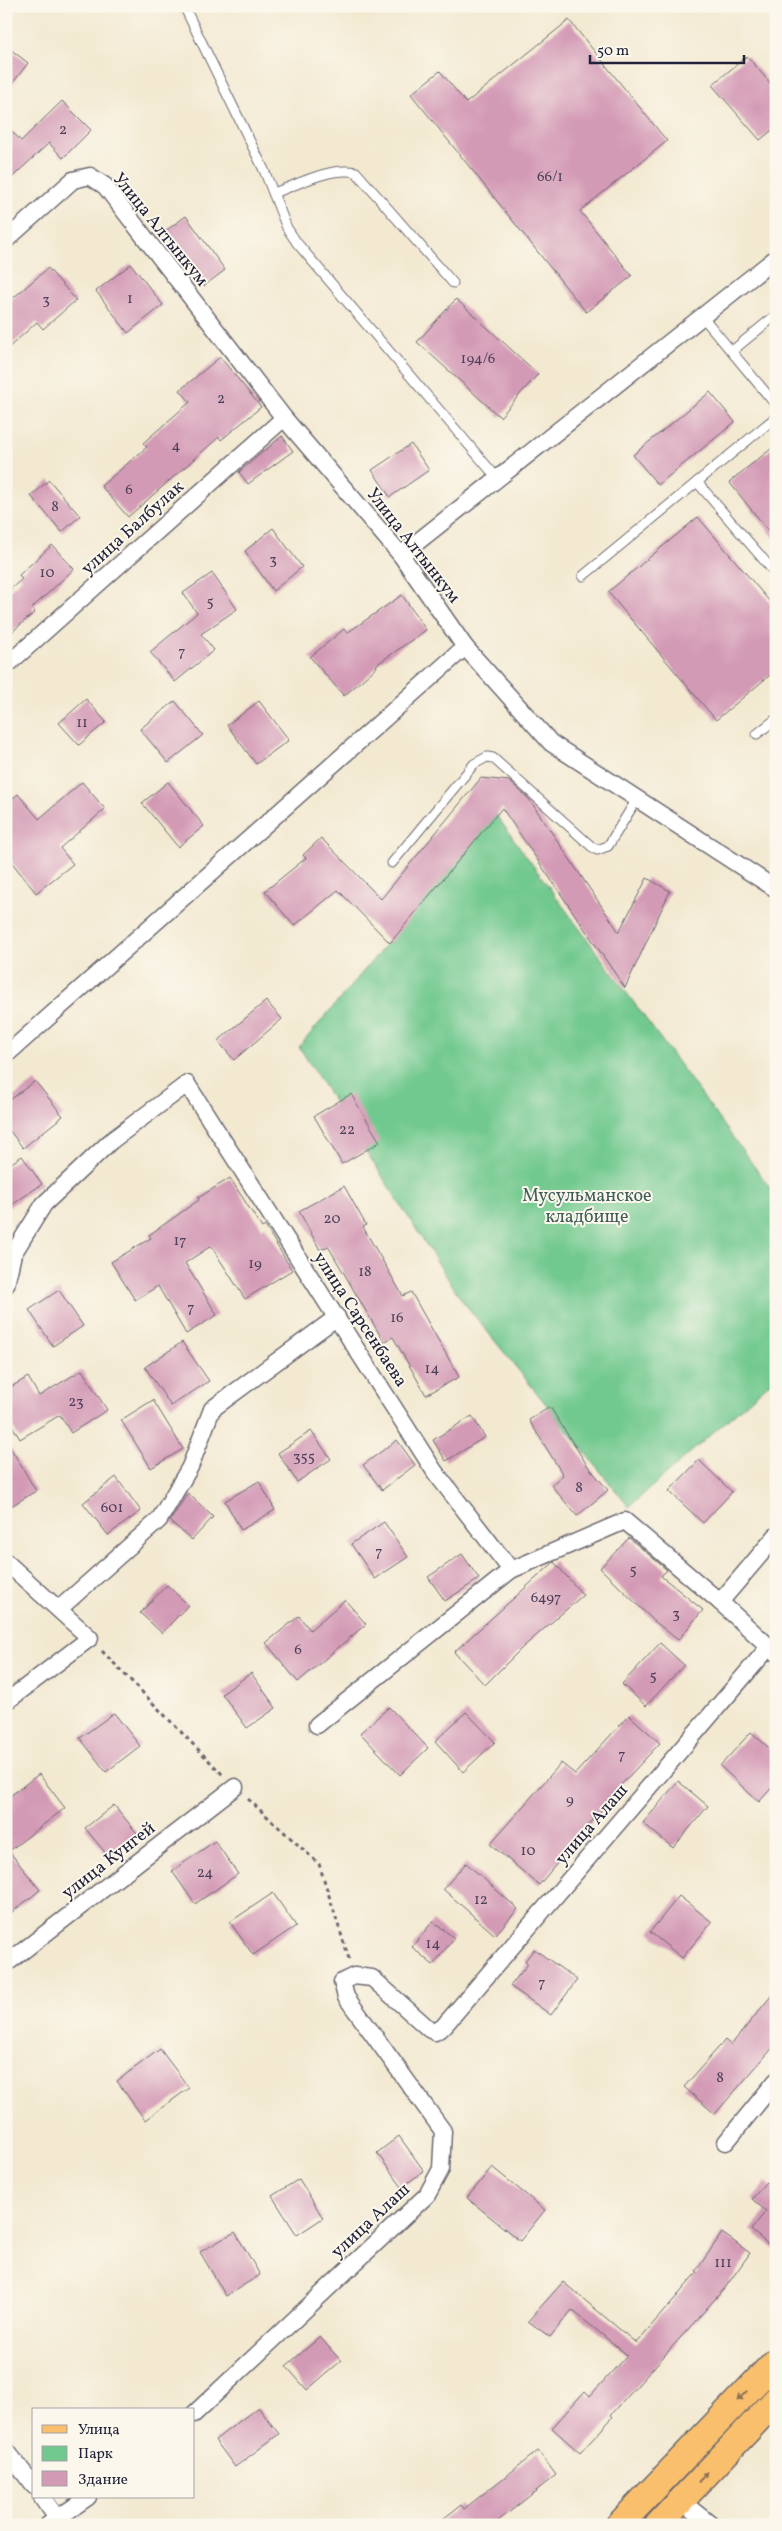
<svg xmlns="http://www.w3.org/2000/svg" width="782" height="2531" font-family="Vollkorn,serif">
<rect width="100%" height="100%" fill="#fbf7ec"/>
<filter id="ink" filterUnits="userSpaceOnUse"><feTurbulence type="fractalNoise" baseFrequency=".02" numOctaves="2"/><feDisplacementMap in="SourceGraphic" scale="10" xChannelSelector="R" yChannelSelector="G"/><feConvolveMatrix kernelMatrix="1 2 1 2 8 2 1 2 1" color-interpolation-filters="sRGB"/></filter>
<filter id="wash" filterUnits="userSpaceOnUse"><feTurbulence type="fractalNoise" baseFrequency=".0096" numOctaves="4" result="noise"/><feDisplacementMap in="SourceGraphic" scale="20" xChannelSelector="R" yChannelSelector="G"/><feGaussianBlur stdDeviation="1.12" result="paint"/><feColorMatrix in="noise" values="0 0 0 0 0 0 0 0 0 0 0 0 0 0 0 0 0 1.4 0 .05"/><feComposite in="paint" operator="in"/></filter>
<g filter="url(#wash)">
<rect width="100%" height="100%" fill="#f3e9d1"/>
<polygon fill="#72c98f" stroke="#4a7665" points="496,815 776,1196 776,1377 629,1507 461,1299 299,1047"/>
<g id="blocks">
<g fill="#d39ab5">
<polygon points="569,20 667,141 580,211 632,276 586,312 411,94 440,71 466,103"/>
<polygon points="6,46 28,63 6,92"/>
<polygon points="747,56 776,90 776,127 760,140 712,85"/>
<polygon points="62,101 91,130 63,158 49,143 6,183 6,125 21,141"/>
<polygon points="186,216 225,270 204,286 164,232"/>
<polygon points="131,264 163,305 128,333 96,291"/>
<polygon points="48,268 76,300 43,329 37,322 6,350 6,304"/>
<polygon points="456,299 538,374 500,417 417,342"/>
<polygon points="220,357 261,407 221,440 219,437 128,517 101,486 147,447 143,443 190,402 180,390"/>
<polygon points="710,392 735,422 658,485 633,455"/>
<polygon points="282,436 293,451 248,484 239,472"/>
<polygon points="411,444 429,470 390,497 372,470"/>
<polygon points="776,445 776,540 729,482"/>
<polygon points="49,480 80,516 62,532 31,496"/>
<polygon points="698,517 776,609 776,670 716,720 608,592"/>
<polygon points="273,528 302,567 273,591 245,551"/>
<polygon points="52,545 74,569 32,608 35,612 6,637 6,593 22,579 19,575"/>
<polygon points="212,573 237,609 201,634 214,650 175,682 150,652 197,613 183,593"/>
<polygon points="402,595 426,630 376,665 377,667 344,696 310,657 344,629 347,633"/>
<polygon points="86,699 106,722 79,745 59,723"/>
<polygon points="175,701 203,735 168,763 140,729"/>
<polygon points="259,701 289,740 256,764 227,725"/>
<polygon points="481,778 509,781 529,799 619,932 647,878 670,891 625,988 502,808 390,943 338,890 294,926 265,891 306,858 303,855 321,838 381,899"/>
<polygon points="82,782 105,809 60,848 73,864 36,893 6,855 6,804 18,794 39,819"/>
<polygon points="168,782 204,826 178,847 142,803"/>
<polygon points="266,1001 282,1019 234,1060 218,1041"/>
<polygon points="35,1081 63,1116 23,1148 6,1126 6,1103"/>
<polygon points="351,1094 380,1142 342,1164 314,1116"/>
<polygon points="22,1156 42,1184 6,1209 6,1167"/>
<polygon points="230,1178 262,1228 265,1226 292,1270 245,1299 211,1246 185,1263 217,1315 186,1334 158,1286 135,1300 111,1262 151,1238 149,1235 199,1200 198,1198"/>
<polygon points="344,1186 366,1225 363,1227 403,1296 411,1292 459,1377 426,1395 393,1337 384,1342 328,1246 320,1250 299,1211"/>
<polygon points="59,1290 83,1326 53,1346 29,1310"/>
<polygon points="182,1342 209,1381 171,1406 145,1367"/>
<polygon points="82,1370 107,1410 71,1433 60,1415 20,1439 6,1416 6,1390 28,1377 39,1396"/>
<polygon points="153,1400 183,1449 151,1468 121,1420"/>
<polygon points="550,1407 587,1465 608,1490 577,1516 551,1485 563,1475 529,1420"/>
<polygon points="472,1416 485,1437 446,1461 433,1440"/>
<polygon points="311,1431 331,1459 297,1482 278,1453"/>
<polygon points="6,1440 36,1491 6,1509"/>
<polygon points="397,1440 415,1465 382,1490 363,1465"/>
<polygon points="699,1460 732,1492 703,1523 669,1491"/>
<polygon points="116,1477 141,1511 108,1535 83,1503"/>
<polygon points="259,1481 275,1510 241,1530 225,1501"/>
<polygon points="188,1493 213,1517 192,1540 170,1521"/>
<polygon points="384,1522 408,1557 375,1579 351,1544"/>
<polygon points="629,1538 667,1570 661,1576 703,1610 678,1640 653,1620 600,1568"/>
<polygon points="462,1554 479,1579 445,1601 428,1577"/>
<polygon points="554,1562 583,1595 522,1648 485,1685 454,1652"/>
<polygon points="167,1585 188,1605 162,1633 140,1613"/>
<polygon points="345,1600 366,1624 298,1682 266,1643 299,1616 310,1630"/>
<polygon points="660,1643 684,1665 646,1706 622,1684"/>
<polygon points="251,1673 276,1708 247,1728 222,1694"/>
<polygon points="389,1707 428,1748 400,1775 360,1733"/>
<polygon points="466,1712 495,1742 463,1772 435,1741"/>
<polygon points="114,1713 140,1746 106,1772 80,1738"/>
<polygon points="629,1715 660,1743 606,1801 608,1802 539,1885 490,1844 561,1763 575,1774"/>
<polygon points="751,1732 776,1754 776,1783 759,1802 720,1766"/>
<polygon points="39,1774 65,1808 9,1851 40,1890 6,1917 6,1799"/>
<polygon points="678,1781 708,1806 673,1848 643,1823"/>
<polygon points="114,1805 137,1833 108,1856 85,1828"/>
<polygon points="215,1841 238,1874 195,1904 172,1871"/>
<polygon points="466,1863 518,1909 495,1935 443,1889"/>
<polygon points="273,1893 296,1926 253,1955 230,1922"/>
<polygon points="679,1896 712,1922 682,1958 650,1932"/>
<polygon points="433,1921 454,1938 433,1965 412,1947"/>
<polygon points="534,1949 577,1980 551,2015 510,1986 528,1964 525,1961"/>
<polygon points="776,1990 776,2044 715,2114 684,2087 725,2040 731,2045"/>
<polygon points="160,2049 189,2088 145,2120 117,2081"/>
<polygon points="399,2136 424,2171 402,2187 377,2153"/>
<polygon points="492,2167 545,2210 520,2241 467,2198"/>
<polygon points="299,2179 323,2218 297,2235 272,2196"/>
<polygon points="766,2182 776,2190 776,2251 751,2230 766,2211 752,2199"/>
<polygon points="235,2232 260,2275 226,2296 200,2252"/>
<polygon points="722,2233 750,2253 725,2288 611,2415 613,2417 580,2453 552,2428 585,2391 590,2396 627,2355 572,2310 550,2337 528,2321 563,2282 636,2343 698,2272 696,2271"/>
<polygon points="320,2337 341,2361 307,2390 286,2366"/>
<polygon points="258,2407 279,2434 235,2467 215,2440"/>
<polygon points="538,2451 556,2475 493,2525 435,2525 461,2505 464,2509"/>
</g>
</g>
</g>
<g filter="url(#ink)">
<use href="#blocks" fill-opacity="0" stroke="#6b6870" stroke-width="1"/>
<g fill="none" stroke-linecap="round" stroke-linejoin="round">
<defs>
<g id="lane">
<polyline points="184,6 264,170 287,228 297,243 497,478"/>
<path d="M274 193C299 184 329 167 356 172L453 283"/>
<polyline points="702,316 776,405"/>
<polyline points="732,351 776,315"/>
<polyline points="697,482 776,574"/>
<polyline points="583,576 776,417"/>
<polyline points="757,734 776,719"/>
<polyline points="392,863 474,764 487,757 493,758 591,846 597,850 608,846 637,799"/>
</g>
<g id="street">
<polyline points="6,240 73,180 90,176 105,186 284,418 401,555 465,647 551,743 776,889"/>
<polyline points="401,555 776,258"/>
<polyline points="6,666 284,418"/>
<polyline points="6,1055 465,647"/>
<polyline points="6,1285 13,1254 44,1204 111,1141 187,1084 435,1472 511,1570"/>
<polyline points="6,1562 90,1638 6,1702"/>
<polyline points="720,1602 776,1536"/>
<polyline points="59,1609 159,1520 190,1467 212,1409 337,1317"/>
<polyline points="317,1725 511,1570 625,1521 720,1602 776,1653"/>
<polyline points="6,1964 235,1787"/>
<polyline points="726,2142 776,2081"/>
<polyline points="194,2414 427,2195 441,2169 443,2131 346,1997 342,1982 354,1976 372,1978 429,2029 435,2032 443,2027 769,1647"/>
<polyline points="6,2450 34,2486"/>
<polyline points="42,2497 62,2525"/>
<polyline points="681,2501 711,2525"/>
<polyline points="48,2525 88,2497"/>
</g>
<g id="primary">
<polyline points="619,2525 776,2361"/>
<polyline points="658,2525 776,2400"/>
</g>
</defs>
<use href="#lane" stroke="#6b6870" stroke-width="11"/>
<use href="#street" stroke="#6b6870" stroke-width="19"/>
<use href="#primary" stroke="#6b6870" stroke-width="29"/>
<g stroke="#6b6870" stroke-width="3" stroke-dasharray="4 4" stroke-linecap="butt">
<polyline points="102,1651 223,1775"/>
<polyline points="248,1799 319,1864 349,1959"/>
</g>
<use href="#lane" stroke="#fff" stroke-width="9"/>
<use href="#street" stroke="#fff" stroke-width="16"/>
<use href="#primary" stroke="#f9bf6d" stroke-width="26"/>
</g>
<defs><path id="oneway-solid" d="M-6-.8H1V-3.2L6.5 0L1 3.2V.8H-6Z" transform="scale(1.25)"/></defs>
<g fill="#8e7054">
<use href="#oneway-solid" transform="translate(742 2396) rotate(134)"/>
<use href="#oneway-solid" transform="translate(703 2477) rotate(-47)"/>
</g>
</g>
<g text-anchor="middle" stroke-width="4" stroke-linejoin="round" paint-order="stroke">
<g font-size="15" fill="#4e405a">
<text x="63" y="134">2</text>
<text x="550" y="181">66/1</text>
<text x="130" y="303">1</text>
<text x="46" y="304">3</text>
<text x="478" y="363">194/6</text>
<text x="221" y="403">2</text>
<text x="176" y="450">4</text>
<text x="129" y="494">6</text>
<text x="55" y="511">8</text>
<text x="273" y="564">3</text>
<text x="47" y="577">10</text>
<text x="210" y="606">5</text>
<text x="182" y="656">7</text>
<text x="82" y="727">11</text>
<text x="347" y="1134">22</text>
<text x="332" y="1223">20</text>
<text x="180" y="1245">17</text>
<text x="255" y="1268">19</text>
<text x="365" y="1276">18</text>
<text x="191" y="1312">7</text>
<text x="397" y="1322">16</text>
<text x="432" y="1373">14</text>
<text x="76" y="1406">23</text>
<text x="304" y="1461">355</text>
<text x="579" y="1492">8</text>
<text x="112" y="1512">601</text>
<text x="379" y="1556">7</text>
<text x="633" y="1574">5</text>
<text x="546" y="1602">6497</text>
<text x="676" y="1618">3</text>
<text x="298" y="1654">6</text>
<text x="653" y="1680">5</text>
<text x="622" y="1759">7</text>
<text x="570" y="1804">9</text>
<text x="528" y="1855">10</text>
<text x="205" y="1877">24</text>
<text x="481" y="1904">12</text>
<text x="433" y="1948">14</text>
<text x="542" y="1987">7</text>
<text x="720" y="2082">8</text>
<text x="723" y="2267">111</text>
</g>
<g font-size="18" fill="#22223b" stroke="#fbf7ec">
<text transform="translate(161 229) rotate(51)" y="6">Улица Алтынкум</text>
<text transform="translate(132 527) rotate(-42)" y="6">улица Балбулак</text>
<text transform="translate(414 545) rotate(52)" y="6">Улица Алтынкум</text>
<text transform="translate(361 1319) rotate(57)" y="6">улица Сарсенбаева</text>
<text transform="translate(591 1824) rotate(-49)" y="6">улица Алаш</text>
<text transform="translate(108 1860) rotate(-38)" y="6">улица Кунгей</text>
<text transform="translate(370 2220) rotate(-43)" y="6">улица Алаш</text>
</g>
<g font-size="18" fill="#3e5c58" stroke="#fbf7ec">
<text x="587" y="1201">Мусульманское<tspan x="587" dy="21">кладбище</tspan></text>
</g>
</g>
<rect width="782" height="2531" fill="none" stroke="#fbf7ec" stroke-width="25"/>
<rect x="32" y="2408" width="162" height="90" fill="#fbf7ec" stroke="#a4a2a5"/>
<rect x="42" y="2425" width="25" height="8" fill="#f9bf6d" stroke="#a4a2a5"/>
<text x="78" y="2434" font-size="15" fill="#22223b">Улица</text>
<rect x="42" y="2446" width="25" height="15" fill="#72c98f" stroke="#a4a2a5"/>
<text x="78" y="2458" font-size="15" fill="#22223b">Парк</text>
<rect x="42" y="2471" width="25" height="15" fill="#d39ab5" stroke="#a4a2a5"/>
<text x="78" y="2484" font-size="15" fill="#22223b">Здание</text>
<path d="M590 55v8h154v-8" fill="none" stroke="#22223b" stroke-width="2.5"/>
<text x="597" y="55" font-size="15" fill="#22223b" stroke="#fbf7ec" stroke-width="4" paint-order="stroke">50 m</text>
</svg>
